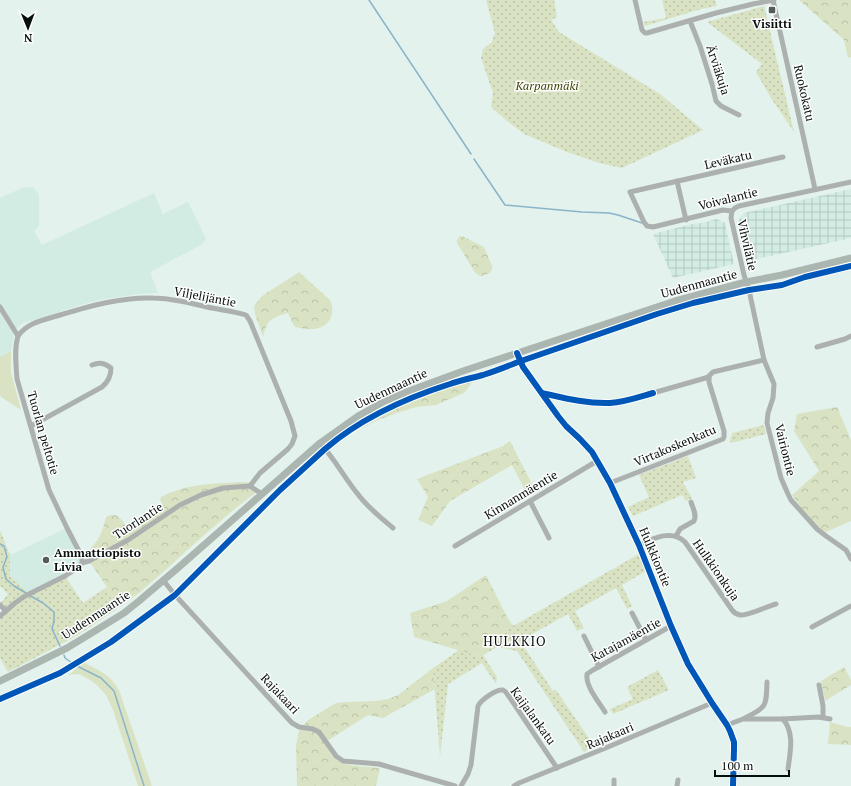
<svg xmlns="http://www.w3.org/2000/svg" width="851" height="786" font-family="'PT Serif',serif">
<defs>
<pattern id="industrial-grid" width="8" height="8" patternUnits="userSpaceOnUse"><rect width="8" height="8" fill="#d2ece4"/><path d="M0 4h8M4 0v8" fill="none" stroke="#b3c9c2"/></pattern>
<pattern id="forest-crowns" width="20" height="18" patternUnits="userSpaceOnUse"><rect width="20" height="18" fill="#d9e3c4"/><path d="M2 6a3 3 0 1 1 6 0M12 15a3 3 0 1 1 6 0" fill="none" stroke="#b9c2a7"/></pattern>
<pattern id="park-dots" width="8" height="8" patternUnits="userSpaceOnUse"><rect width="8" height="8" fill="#d9e3c4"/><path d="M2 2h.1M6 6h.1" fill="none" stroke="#b9c2a7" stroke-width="1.8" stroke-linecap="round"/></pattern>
</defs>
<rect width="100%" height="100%" fill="#e3f2ed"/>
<g fill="#d2ece4">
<polygon points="33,187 39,195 39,226 34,231 42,245 154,193 163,214 188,202 206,239 201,245 150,272 158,293 139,294 105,299 84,304 23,323 17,328 14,334 11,351 0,357 0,198 22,188"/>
<polygon points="67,528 82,557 79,567 30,594 10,576 10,555"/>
</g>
<g fill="url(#industrial-grid)">
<polygon points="851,189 851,238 748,261 739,220 744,213"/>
<polygon points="717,219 725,223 734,264 673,278 653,234 688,225 697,223 697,224"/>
</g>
<g fill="#d9e3c4">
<polygon points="11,351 11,372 21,410 1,397 0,395 0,357"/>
<path d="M83 662C99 671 112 674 120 693L152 786H138L113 710 106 695 98 686 90 680 79 674 69 675Z"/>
</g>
<g fill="url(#forest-crowns)">
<polygon points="799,0 851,0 851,57 848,58 844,40"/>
<polygon points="460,236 464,237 484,247 492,266 492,269 490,273 482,276 478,275 474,271 457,243 457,240 458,238"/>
<path d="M299 272 330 300C336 314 330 326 315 329 309 330 301 328 295 327L292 322 288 313C270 318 268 319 263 337L255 314 254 306 262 296Z"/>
<path d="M474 380 464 393 436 405 416 407 397 413 378 420 360 429C383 415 407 402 432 392 446 387 460 384 474 380Z"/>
<path d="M837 407 851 440V521L826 532C813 527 801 507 792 495L819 471 794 431 797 414Z"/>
<polygon points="510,441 536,492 528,496 512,465 450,501 432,526 418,520 428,497 417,479 503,446"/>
<path d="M254 482 250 486 258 491 237 507 202 537 161 574 139 593 115 610 107 587 89 561 82 563V557C97 543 101 537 106 517L110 515H116L123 521 129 533 149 520 162 509 163 505 160 500 161 497C189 482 223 483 254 482Z"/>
<polygon points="486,575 507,617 513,626 499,636 478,656 414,637 410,613 447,601"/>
<polygon points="844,667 851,680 851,685 825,701 821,681"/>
<path d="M433 668 435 689 383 718 368 715 324 743C328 749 332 757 338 761 345 766 370 767 380 768L376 786H297L296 745 299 731 308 720 336 703 348 702 376 701 388 699 398 695Z"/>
<polygon points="830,722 847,727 851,727 851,745 828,744"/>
</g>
<g fill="url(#park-dots)">
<polygon points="486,0 554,0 557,17 551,20 559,32 660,94 703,130 622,168 599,163 567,152 524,134 507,121 491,107 493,93 481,58 483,49 492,42 495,33"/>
<polygon points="662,0 715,0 717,6 701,9 645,26 643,22 666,18"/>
<polygon points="764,6 794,132 771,98 756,72 762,64 707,22"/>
<polygon points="764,425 766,434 731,443 730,441 732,433"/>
<polygon points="688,456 696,478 683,482 692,498 686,501 682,495 633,516 628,507 649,497 639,475"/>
<polygon points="0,530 10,555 10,576 30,594 65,576 83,603 107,587 115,610 78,635 8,672 0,658 0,618 6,611 0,604 8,594 0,586"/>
<polygon points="639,554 646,571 622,585 632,606 627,609 616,588 575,611 584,628 577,631 568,614 520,641 553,691 556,690 595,747 584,752 517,651 497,647 483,655 497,677 496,684 482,663 448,684 440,757 433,668 459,650 478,656 499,636 513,626"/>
<polygon points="658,670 669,690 613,714 610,709 633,699 627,687"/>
</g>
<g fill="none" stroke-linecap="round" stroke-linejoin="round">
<g stroke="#8ab4c8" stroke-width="1.5">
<polyline points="369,0 471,154"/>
<polyline points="474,159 505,205 582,212 609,213 618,215 642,223"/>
<polyline points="0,544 4,546 7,557 3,567 6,579 14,586 26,593"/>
<polyline points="29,595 43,603 54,612 54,621 52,629 60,646"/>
<polyline points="64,655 65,658 72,663"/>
<polyline points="77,666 101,678 114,691 144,786"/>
</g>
<g stroke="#acb1af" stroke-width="5">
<polyline points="635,0 642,30 645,33 647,33 716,13 753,4 774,0"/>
<polyline points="773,0 815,189"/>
<polyline points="690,21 700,46 712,84 716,101 721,106 739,115"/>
<polyline points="677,181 686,220"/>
<polyline points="732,211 731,218 744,275 749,290 764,360 774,384 773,398 768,413 767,423 781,478 788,494 791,500 817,529 826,536 846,550 851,559"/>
<polyline points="732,211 723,210 653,227 647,226 644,222 630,192 783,157"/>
<polyline points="732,211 735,208 739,206 851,182"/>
<path d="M0 307 18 336C14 349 16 365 17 379L49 490 67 528 82 557V563"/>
<path d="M18 336C28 322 44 320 60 315 90 306 121 297 153 298 171 298 190 303 207 307 220 310 234 311 246 315L250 321 291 421 295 436 292 444 288 449 260 473 250 486"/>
<polyline points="817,347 845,339 851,336"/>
<polyline points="517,353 523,367 558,416 566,426 580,439 592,452 610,483 639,545 671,626 688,664 712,703 727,725 730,731 734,742 734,749 733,786"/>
<polyline points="653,393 709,377"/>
<path d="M31 426 102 387C108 382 111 376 111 368 104 363 100 362 92 365"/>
<path d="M320 443C334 458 344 477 357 493 367 507 380 517 393 528"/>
<polyline points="610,483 723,439 724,437 724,431 709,382 709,376 713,372 764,360"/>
<polyline points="530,501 549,538"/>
<path d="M676 536 680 529 694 521C697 514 693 509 691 502"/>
<path d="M639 545C654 538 672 529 685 542L732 610C734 613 736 614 740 615 747 616 768 606 776 604"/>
<polyline points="455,546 597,461"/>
<polyline points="163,580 175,595 292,723 299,727 313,729 319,732 336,756 343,761 379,764 455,786"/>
<polyline points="0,605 6,611"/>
<polyline points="632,613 646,640"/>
<polyline points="0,616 15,603 25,596 65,576 79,567 82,563 89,561 128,540 180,505 201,495 223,488 250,486 262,494"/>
<polyline points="812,627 851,606"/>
<polyline points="584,636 599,667"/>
<polyline points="819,685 823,706 823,717"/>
<path d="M605 712C599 702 585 686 587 674L593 670 671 626"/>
<path d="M745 718C768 707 766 705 767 682"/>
<polyline points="783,719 818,717 830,719"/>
<path d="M727 725 743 719H783C795 733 790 753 788 769"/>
<path d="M461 786 468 774 471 765 478 706C481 700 496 689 503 690 506 691 506 693 508 695L557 768"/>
<polyline points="514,786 519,783 608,747 712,703"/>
<polyline points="614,786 614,780"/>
<polyline points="677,786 678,780"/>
</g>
<polyline stroke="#acb6b1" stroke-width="7" points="0,681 67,648 90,634 124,613 139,601 179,567 320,443 358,416 385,401 406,392 463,371 675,301 746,282 782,275 851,258"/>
<defs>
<g id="cycleway">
<polyline points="517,353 523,367 558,416 566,426 580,439 592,452 610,483 639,545 671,626 688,664 712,703 727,725 730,731 734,742 734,749 733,786"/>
<path d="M542 393C564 398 587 404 610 403 625 402 639 397 653 393"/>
<path d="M0 699 60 673 111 642 175 595 280 490 325 449C361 418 406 398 450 384 461 380 472 378 483 375 496 371 508 366 521 361L657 314 693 303 749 290 782 285 805 277 851 266"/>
</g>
</defs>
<use href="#cycleway" stroke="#fefefe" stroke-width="8"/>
<use href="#cycleway" stroke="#0057b8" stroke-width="6"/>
</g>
<g fill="#535e5b" stroke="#fefefe" stroke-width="1.5">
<rect x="768" y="6" width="8" height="8" rx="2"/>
<circle cx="46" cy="560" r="4"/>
</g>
<g text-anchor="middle" stroke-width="3" stroke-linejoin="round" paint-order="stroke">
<g font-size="12" font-weight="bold" fill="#060f0c" stroke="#fefefe">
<text x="772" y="28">Visiitti</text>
<text x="54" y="557" text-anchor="start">Ammattiopisto<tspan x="54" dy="14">Livia</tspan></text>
</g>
<g font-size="12" fill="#060f0c" stroke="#fefefe">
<text transform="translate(718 70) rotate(72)" y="4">Ärviäkuja</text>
<text transform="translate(804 93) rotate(77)" y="4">Ruokokatu</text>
<text transform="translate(728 160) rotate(-13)" y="4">Leväkatu</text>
<text transform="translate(728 199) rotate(-14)" y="4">Voivalantie</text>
<text transform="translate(747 245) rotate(77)" y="4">Vihvilätie</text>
<text transform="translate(699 284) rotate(-15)" y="4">Uudenmaantie</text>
<text transform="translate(205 297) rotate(11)" y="4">Viljelijäntie</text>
<text transform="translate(391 389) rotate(-25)" y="4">Uudenmaantie</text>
<text transform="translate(43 433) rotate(74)" y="4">Tuorlan peltotie</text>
<text transform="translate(675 446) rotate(-23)" y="4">Virtakoskenkatu</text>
<text transform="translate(785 450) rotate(76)" y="4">Vairiontie</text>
<text transform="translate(521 495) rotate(-31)" y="4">Kinnanmäentie</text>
<text transform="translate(138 521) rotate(-33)" y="4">Tuorlantie</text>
<text transform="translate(655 557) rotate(67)" y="4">Hulkkiontie</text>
<text transform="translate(716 570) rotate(55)" y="4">Hulkkionkuja</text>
<text transform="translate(96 615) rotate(-33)" y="4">Uudenmaantie</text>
<text transform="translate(626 640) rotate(-29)" y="4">Katajamäentie</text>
<text transform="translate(280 694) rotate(47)" y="4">Rajakaari</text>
<text transform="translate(533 716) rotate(54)" y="4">Kaijalankatu</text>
<text transform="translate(610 736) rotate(-23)" y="4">Rajakaari</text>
</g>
<g font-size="12" font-style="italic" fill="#404400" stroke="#fefefe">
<text x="547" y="90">Karpanmäki</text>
</g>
<g font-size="13" letter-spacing="1" fill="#060f0c" stroke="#fefefe">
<text x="515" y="646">HULKKIO</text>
</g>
</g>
<g transform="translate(28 28) rotate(179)" stroke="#fefefe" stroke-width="3" paint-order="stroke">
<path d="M0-3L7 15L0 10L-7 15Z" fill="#060f0c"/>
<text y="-6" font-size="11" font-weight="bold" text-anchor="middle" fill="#060f0c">N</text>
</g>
<path d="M715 770v6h74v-6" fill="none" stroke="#060f0c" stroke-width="2"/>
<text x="721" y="770" font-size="12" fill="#060f0c" stroke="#fefefe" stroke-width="3" paint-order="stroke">100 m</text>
</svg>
